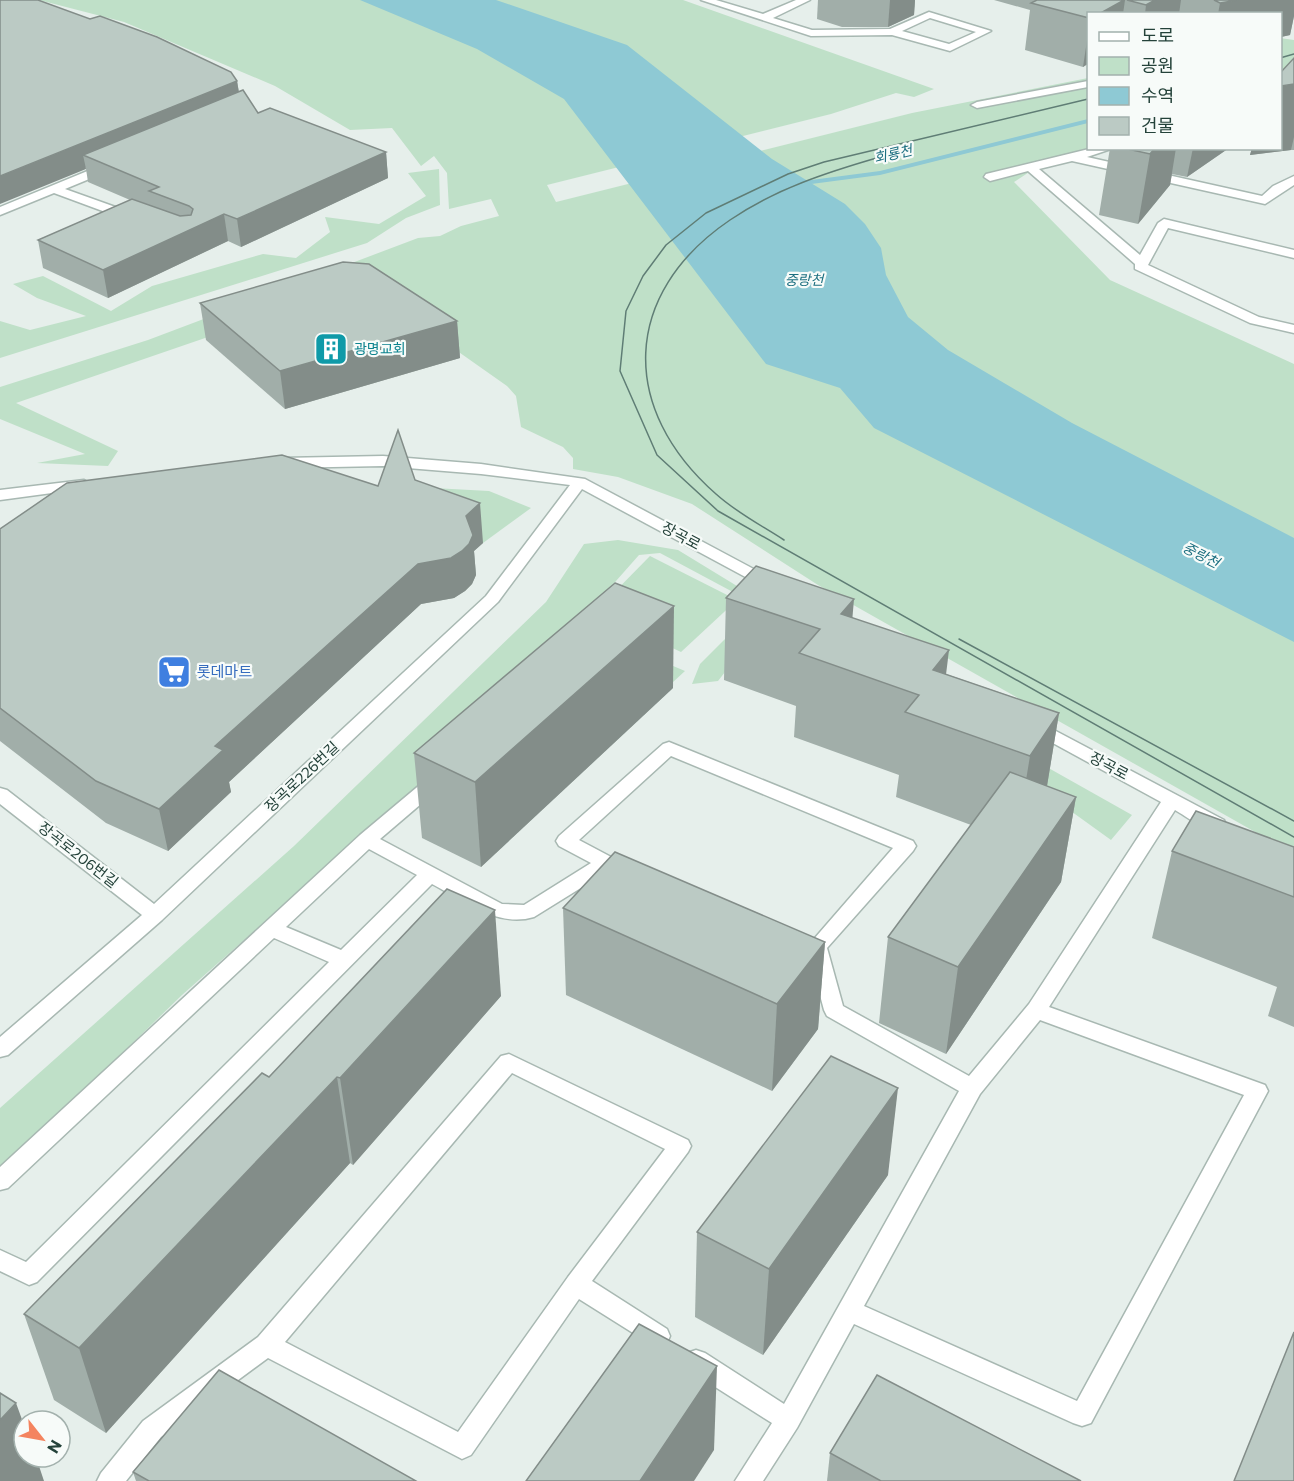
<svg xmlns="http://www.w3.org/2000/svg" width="1294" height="1481" font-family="Commissioner,'Noto Sans KR',sans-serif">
<rect width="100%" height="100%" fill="#e6efeb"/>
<g fill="#bfe0c8">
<polygon points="39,0 683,0 934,89 914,97 896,93 831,114 547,185 556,202 912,113 1088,78 1089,149 1046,161 1014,182 1110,280 1294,364 1294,854 818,585 692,504 618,477 573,469 573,458 563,447 521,427 516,396 507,386 436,336 269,316 16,403 118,451 108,466 37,463 85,454 0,419 0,387 148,340 418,238 440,236 461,226 499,216 491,199 449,209 447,173 434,156 421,166 392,128 350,130 275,86 124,22"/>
<polygon points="1280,38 1294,40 1294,93 1280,97"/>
<polygon points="439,169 440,205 406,218 367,243 0,358 0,321 30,330 86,316 37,298 13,284 43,276 111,311 152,286 263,254 296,258 330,232 325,217 379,224 426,196 408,173"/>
<polygon points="303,481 489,491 531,508 483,543"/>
<polygon points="618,540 678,550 878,672 1132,815 1111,840 1025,778 750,640 718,681 692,684 700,664 748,616 746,599 660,553 639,555 593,607 588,630 685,671 672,683 577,646 182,995 0,1172 0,1108 294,846 546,602 584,544"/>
<polygon points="650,556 737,600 681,652 595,612"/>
</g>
<polygon fill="#8ec9d4" points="360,0 496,0 627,45 772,159 845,204 865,224 881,248 886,275 908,317 948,350 1072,423 1294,538 1294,642 874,428 840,388 766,364 564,99 477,49"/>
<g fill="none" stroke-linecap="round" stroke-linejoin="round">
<polygon fill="#8ec9d4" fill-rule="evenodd" points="1088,119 1088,123 880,175 796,186 792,184 796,182 880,171"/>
<defs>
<g id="minor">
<path d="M701 0H716L763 14 796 0H810L773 18 812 30 890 29 929 12 991 31 950 51 892 35 811 36ZM930 18 976 32 949 44 902 31Z"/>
<polygon points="1088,81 1088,87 977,108 971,105 977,102"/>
<polygon points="1093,148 1114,148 1087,157 1262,196 1273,186 1294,176 1294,185 1265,204 1072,161 1039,169 1140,255 1158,223 1164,219 1294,250 1294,258 1168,228 1148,265 1259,317 1294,325 1294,333 1250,323 1135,269 1135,264 1028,171 990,181 984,177 986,174"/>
<polygon points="107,163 111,164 111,170 65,189 135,214 137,217 135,220 127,220 54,193 0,215 0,207"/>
<polygon points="383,456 481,464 585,479 776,581 778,584 770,589 764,587 582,489 498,602 162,920 8,1055 0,1057 0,1037 142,915 0,804 0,788 7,790 154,904 486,596 570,485 481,474 383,466 282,468 274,463 282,458"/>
<polygon points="84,480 92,485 89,488 0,500 0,490"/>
<path d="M1035 720 1224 820 1226 825 1224 830C1208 834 1189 818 1175 810L1049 1007 1265 1085 1268 1091 1091 1423 1082 1426 1073 1423 854 1324 797 1428 763 1481H735L772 1423 687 1369 684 1361 687 1353 696 1350 705 1353 784 1404 959 1091 827 1016 824 1010 807 947 893 848 671 756 579 840 613 858 616 863 613 868 534 917C497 928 463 900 432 884L37 1282 29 1285 0 1271V1250L26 1262 329 962 274 938 8 1188 0 1190V1167L360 835 428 778H442L444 782 442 786 380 839 502 904 524 905 591 863 559 846 556 841 559 836 663 744 669 742 913 841 916 846 913 851 827 948 843 1006 969 1076 1029 1004 1161 802 1029 730 1026 726 1029 722ZM369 849 417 875 341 950 286 927ZM1040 1020 1244 1095 1077 1401 864 1306 980 1094Z"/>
<path d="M509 1054 688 1140 691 1146 688 1152 592 1281 667 1329 670 1336 667 1343 658 1347 649 1343 579 1299 471 1455 462 1459 268 1358 161 1437 126 1481H97L101 1473 143 1421 258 1337 501 1056ZM512 1073 665 1149 568 1277 458 1432 285 1342Z"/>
</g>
</defs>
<use href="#minor" stroke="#a8b8b2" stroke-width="3"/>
<use href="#minor" fill="#fff" fill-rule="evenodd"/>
<g stroke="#5f7d75" stroke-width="1.5">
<polyline points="1280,58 1294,54"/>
<polyline points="1088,99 824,162 788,174 706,213 666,245 643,276 626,311 620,371 657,455 718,511 1294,837"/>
<path d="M784 540C761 525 737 513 716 494 619 409 621 294 730 220 775 189 828 172 880 157"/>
<polyline points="959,639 1294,821"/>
</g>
</g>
<g fill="#a1aea9">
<polygon points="0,0 237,81 239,92 258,113 386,152 388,178 241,247 228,241 108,298 43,268 38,240 130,200 88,182 86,169"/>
<polygon points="818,0 915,0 914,15 888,27 842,27 817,19"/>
<polygon points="994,0 1294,0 1294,16 1290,35 1281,37 1281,14 1089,14 1089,63 1083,67 1025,50 1030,10"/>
<polygon points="1294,58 1294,150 1291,150 1250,155 1252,148 1281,148"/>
<polygon points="1110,148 1229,148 1187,177 1172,174 1170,185 1138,224 1099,215"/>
<polygon points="200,303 457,321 460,358 285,409 206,340"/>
<polygon points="415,480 483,543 474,551 476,575 472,584 465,591 454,598 421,604 229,782 231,792 168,851 106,823 0,741 0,529 378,486"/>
<polygon points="726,598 852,618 946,674 1059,713 1047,786 1076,797 1061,882 946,1054 879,1023 888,937 971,825 896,797 899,775 794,737 796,706 724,680"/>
<polygon points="673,688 481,867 422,838 414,753"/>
<polygon points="1294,847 1294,1027 1268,1016 1277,987 1152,938 1172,851"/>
<polygon points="563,908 825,942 818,1029 772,1091 566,995"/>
<polygon points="501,996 353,1165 350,1163 106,1433 54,1400 24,1314 269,1077"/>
<polygon points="888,1175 763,1355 695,1317 697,1232"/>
<polygon points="830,1453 1081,1481 827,1481"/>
<polygon points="133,1472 416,1481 136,1481"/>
</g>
<g fill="#838d89">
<polygon points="890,0 915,0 914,15 888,27"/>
<polygon points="1124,0 1125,0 1123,14 1099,14"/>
<polygon points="1143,0 1181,0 1179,14 1145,14 1146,5"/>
<polygon points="1238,0 1294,0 1294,16 1290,35 1281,37 1281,14 1218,14 1220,3"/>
<polygon points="1089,27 1089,63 1083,67"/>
<polygon points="237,81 241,106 83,155 86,169 0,204 0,176"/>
<polygon points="1294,84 1294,137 1291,150 1250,155 1252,148 1281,148 1281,86"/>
<polygon points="1155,148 1176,148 1170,185 1138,224 1150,154"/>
<polygon points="1193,148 1229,148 1187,177"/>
<polygon points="386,152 388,178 241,247 237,219"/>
<polygon points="224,214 228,241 108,298 103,270"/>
<polygon points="457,321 460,358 285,409 280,371"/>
<polygon points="480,503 483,543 474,551 476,575 472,584 465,591 454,598 421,604 229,782 231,792 168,851 159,809 215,746"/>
<polygon points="854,599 848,670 841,614"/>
<polygon points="674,606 673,688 481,867 475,782"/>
<polygon points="949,650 940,724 933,670"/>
<polygon points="1059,713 1045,798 1016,841 1030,756"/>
<polygon points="1076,797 1061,882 946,1054 958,967"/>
<polygon points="495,910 501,996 353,1165 340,1078"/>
<polygon points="825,942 818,1029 772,1091 777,1004"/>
<polygon points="337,1077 350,1163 106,1433 79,1348"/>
<polygon points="898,1088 888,1175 763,1355 769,1269"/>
<polygon points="717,1366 714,1450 694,1481 640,1481"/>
<polygon points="16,1403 24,1425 24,1457 36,1457 44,1481 0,1481 0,1420"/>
</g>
<g fill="#bbcac4" stroke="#838d89" stroke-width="1.5">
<polygon points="0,0 38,0 90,19 100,16 157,37 231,72 237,81 0,176"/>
<polygon points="1037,0 1124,0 1099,14 1089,14 1089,18 1031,3"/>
<polygon points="1127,0 1155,0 1146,5"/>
<polygon points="1214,0 1238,0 1220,3"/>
<polygon points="1294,58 1294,84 1281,86 1281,72"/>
<polygon points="243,90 258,113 270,108 386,152 237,219 224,214 103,270 38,240 132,199 180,216 191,215 193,209 189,206 149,191 159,187 83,155"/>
<polygon points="1123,148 1155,148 1150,154"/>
<polygon points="343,262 369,264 457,321 280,371 200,303"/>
<polygon points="398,430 415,480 480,503 466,516 473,535 469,544 462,551 451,558 418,564 215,746 223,750 159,809 96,781 0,708 0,529 67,483 282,455 378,486"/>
<polygon points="756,566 854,599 841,614 949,650 933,670 1059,713 1030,756 905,712 919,695 799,653 820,629 726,598"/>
<polygon points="615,583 674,606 475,782 414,753"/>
<polygon points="1010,772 1076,797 958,967 888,937"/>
<polygon points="1196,811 1294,847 1294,897 1172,851"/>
<polygon points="615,852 825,942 777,1004 563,908"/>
<polygon points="447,889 495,910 340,1078 337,1077 79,1348 24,1314 262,1073 269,1077"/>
<polygon points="831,1056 898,1088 769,1269 697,1232"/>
<polygon points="639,1324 717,1366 640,1481 526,1481"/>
<polygon points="1294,1332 1294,1481 1234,1481"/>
<polygon points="219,1370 416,1481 149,1481 133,1472"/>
<polygon points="877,1375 1081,1481 881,1481 830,1453"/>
<polygon points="0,1393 16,1403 0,1420"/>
</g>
<defs>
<symbol id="building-square" viewBox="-11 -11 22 22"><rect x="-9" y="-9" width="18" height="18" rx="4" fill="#0f9aa8" stroke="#f7fbf9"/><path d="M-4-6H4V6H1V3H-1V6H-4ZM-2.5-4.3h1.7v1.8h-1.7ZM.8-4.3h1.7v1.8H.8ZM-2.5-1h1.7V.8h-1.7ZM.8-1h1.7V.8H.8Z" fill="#fff"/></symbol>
<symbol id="supermarket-square" viewBox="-11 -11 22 22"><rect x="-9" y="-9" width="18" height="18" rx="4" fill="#3f7fe0" stroke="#f7fbf9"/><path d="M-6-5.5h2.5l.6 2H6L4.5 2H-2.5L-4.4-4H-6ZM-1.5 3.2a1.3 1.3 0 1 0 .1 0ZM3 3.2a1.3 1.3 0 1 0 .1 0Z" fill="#fff"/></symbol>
</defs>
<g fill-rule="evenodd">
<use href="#building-square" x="312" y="330" width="38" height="38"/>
<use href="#supermarket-square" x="155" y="653" width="38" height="38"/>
</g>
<g text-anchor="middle" stroke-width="4.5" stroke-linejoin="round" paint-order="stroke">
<g font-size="14" font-style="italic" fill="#1c6f80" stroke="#f7fbf9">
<text transform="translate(893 154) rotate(-13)" y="5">회룡천</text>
<text x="804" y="285">중랑천</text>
<text transform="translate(1201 555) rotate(27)" y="5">중랑천</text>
</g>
<g font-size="14" fill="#0d838f" stroke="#f7fbf9" text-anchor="start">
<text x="354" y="354">광명교회</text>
</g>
<g font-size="15" fill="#24423a" stroke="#f7fbf9">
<text transform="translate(681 536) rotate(28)" y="5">장곡로</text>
<text transform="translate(1109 766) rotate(28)" y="5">장곡로</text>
<text transform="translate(302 777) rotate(-43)" y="5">장곡로226번길</text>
<text transform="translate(78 855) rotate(38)" y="5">장곡로206번길</text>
</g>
<g font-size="15" fill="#366cbe" stroke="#f7fbf9" text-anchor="start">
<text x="197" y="677">롯데마트</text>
</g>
</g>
<rect x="1087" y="12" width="195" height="138" fill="#f7fbf9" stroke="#a3b1ad" stroke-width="1.5"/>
<rect x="1099" y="32" width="30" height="9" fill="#ffffff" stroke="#a3b1ad" stroke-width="1.5"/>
<text x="1141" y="42" font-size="18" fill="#24423a">도로</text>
<rect x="1099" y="57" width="30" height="18" fill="#bfe0c8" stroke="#a3b1ad" stroke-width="1.5"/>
<text x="1141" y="72" font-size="18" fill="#24423a">공원</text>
<rect x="1099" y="87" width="30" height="18" fill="#8ec9d4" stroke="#a3b1ad" stroke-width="1.5"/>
<text x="1141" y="102" font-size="18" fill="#24423a">수역</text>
<rect x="1099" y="117" width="30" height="18" fill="#bbcac4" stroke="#a3b1ad" stroke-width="1.5"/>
<text x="1141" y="132" font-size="18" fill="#24423a">건물</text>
<g transform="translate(42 1439) rotate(121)"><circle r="28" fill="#f7fbf9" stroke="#a3b1ad" stroke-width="1.5"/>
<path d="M0-4.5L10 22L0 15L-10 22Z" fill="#f4845f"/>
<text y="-9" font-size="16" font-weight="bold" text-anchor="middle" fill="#24423a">N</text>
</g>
</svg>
